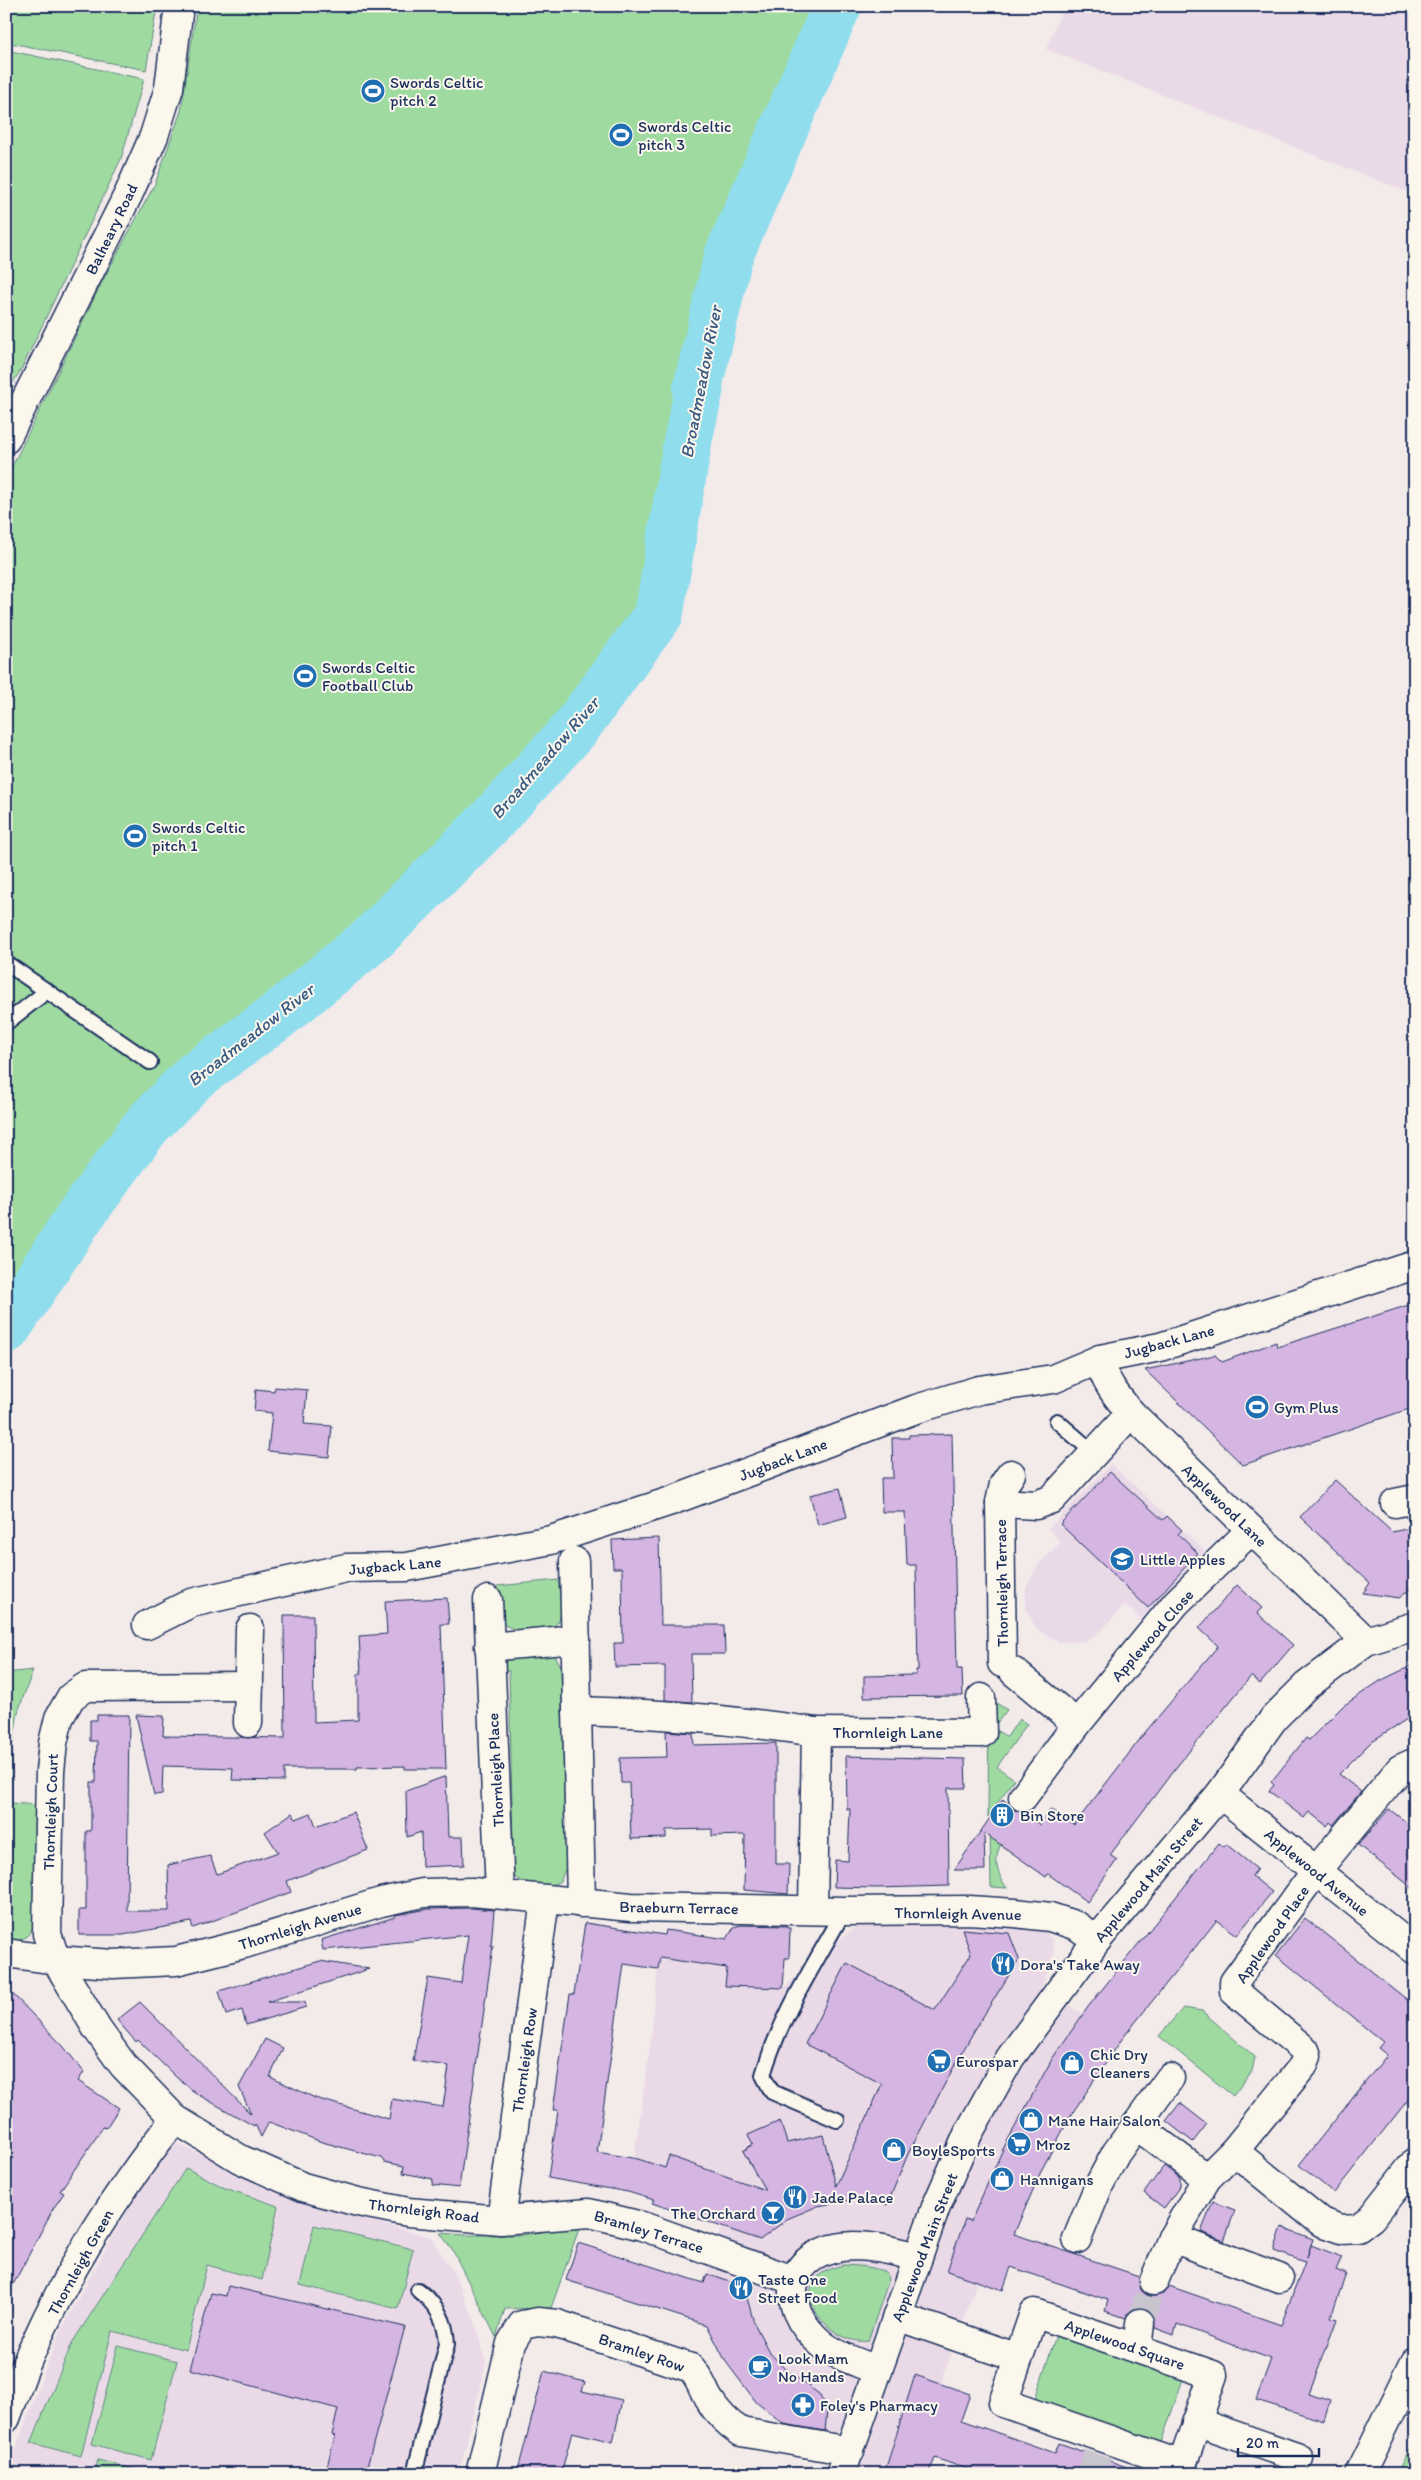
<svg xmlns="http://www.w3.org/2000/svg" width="1421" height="2480" font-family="Itim,sans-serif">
<rect width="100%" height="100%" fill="#f3eaea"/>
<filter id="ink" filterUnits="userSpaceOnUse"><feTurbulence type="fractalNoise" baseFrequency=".02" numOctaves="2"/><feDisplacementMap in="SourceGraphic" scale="10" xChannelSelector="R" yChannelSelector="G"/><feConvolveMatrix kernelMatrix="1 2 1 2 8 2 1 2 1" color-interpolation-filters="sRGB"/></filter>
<g filter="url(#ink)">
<g fill="#eadae8">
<polygon points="1064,6 1415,6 1415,195 1046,49"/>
<polygon points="1111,1464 1206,1552 1141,1619 1125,1604 1101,1631 1087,1641 1059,1642 1041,1632 1034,1625 1025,1606 1026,1587 1038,1565 1061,1542 1048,1529"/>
<polygon points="879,1920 1015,1927 1045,1931 1053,1940 1054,1955 1041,1989 1105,2027 988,2252 908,2474 863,2474 861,2466 803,2449 809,2409 704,2283 721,2227 652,2203 665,2168 634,2158 651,2039 658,1969 666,1930 731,1940 725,1986 783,1988 855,1927"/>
<polygon points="175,2143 335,2211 431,2237 454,2274 475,2322 486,2362 459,2474 6,2474 58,2336 114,2233 166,2149"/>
</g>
<g fill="#9fdba1" stroke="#5d8580">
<polygon points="6,6 157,6 146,70 6,42"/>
<polygon points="197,6 837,6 728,257 657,577 638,626 569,727 311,967 157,1090 108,1150 6,1307 6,479 103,280 155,184 181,111"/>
<polygon points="6,50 144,79 121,159 22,368 6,394"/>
<path d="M558 1580C559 1592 564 1612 558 1622 551 1633 513 1633 504 1624 496 1615 498 1597 497 1586Z"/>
<path d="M554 1654 561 1666 566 1867 561 1880C550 1890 522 1886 513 1875L507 1843H513L509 1671H502L503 1659Z"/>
<path d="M33 1670 18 1712 11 1754V1803L38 1805 35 1923C29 1937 22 1943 6 1941V1673Z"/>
<polygon points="989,1698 1007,1710 993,1728 1007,1737 1019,1719 1027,1724 997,1767 1014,1779 988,1817"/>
<path d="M990 1826 1001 1844C993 1860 997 1874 1007 1888L991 1887Z"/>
<polygon points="1183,2008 1202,2011 1255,2057 1252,2071 1233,2096 1159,2036"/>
<polygon points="186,2168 225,2188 278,2206 262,2280 207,2265 186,2350 112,2331 81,2456 31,2443 72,2343"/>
<polygon points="314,2225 413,2249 398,2309 300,2285"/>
<polygon points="580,2226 551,2308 505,2309 496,2337 452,2249 440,2233 464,2235 522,2235"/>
<path d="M844 2265C859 2266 873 2266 887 2273L889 2279 868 2341C829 2347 774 2279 844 2265Z"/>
<polygon points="1056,2335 1183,2379 1161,2443 1035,2399"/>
<polygon points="118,2346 177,2361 151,2460 92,2444"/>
<polygon points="1415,2439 1415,2474 1396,2474"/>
<polygon points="98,2460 152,2474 94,2474"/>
</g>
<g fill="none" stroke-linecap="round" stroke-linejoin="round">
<polyline stroke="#8fdded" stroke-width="49" points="6,1329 80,1216 147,1125 195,1076 275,1018 372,939 489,823 574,730 659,614 688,439 699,390 697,390 728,257 837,6"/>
</g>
<g fill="#d5b5e2" stroke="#1b2f5e">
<polygon points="1415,1303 1415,1407 1243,1465 1145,1370 1215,1355 1222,1362 1276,1342 1277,1347"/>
<polygon points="275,1387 307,1390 304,1424 332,1426 329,1457 268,1451 272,1413 254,1411 256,1389 274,1391"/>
<polygon points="952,1434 957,1669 962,1669 963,1696 864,1697 864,1676 916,1675 916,1670 918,1670 916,1565 907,1565 905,1512 882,1512 881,1478 893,1478 892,1438 909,1438 909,1435"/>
<polygon points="1110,1472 1163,1520 1167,1516 1182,1530 1178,1534 1198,1553 1148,1608 1060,1524"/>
<polygon points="1335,1480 1392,1532 1415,1527 1415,1586 1399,1598 1363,1593 1370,1583 1300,1517"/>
<polygon points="840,1488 847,1517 818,1525 810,1495"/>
<polygon points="659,1538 661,1625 724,1625 725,1654 691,1654 692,1702 665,1700 665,1666 615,1667 614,1643 623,1643 622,1568 613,1568 612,1540"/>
<polygon points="1237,1585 1262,1608 1257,1613 1293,1645 1260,1684 1251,1676 1174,1770 1110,1855 1117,1860 1087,1902 1048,1874 1046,1877 984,1833 985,1870 954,1870 1003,1799 1014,1810 1022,1812 1040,1825 1051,1809 1074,1825 1147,1730 1218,1646 1199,1628"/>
<polygon points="447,1598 449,1624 441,1624 446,1769 405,1769 405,1766 357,1767 357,1769 284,1769 284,1781 232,1780 233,1768 163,1766 162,1794 154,1795 136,1715 164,1716 163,1736 285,1738 284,1615 313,1615 314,1722 358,1720 358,1674 361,1674 359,1636 387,1634 385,1601"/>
<polygon points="1415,1664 1415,1714 1372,1741 1339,1774 1361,1792 1333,1825 1330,1822 1327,1826 1309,1812 1304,1818 1269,1791 1274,1785 1271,1782 1306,1738 1309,1740 1343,1706 1380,1681"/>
<polygon points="97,1715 129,1715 127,1911 169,1911 168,1865 210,1856 217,1874 278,1852 265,1832 292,1813 296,1819 311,1813 316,1826 353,1812 368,1850 287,1881 291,1892 193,1928 191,1922 123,1935 79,1935 79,1910 86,1910 86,1831 91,1831 91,1782 96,1782 97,1741 90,1741 90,1720 97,1720"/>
<polygon points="666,1731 693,1733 694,1745 776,1743 776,1864 789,1864 788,1894 744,1890 745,1835 712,1836 712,1829 666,1830 666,1838 631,1839 629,1783 621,1783 620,1758 667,1757"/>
<polygon points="846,1756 965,1759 966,1788 948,1788 949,1886 877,1888 834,1887 835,1860 848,1861 850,1809 847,1809"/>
<polygon points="446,1776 448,1837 463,1837 464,1865 422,1867 421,1832 407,1837 406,1791"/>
<polygon points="1389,1809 1415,1829 1415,1890 1358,1845"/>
<polygon points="1219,1843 1224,1847 1226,1844 1257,1869 1252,1876 1272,1892 1237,1935 1217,1920 1122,2039 1071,2115 1042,2169 1014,2234 1139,2276 1141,2290 1148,2296 1155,2296 1163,2294 1169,2286 1281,2325 1305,2262 1274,2251 1282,2227 1313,2239 1307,2257 1311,2245 1342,2257 1336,2270 1346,2274 1331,2317 1337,2319 1309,2394 1330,2401 1324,2421 1256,2400 1271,2359 1177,2324 1174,2335 1155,2328 1154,2316 1150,2311 1142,2308 1133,2309 1126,2318 1105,2311 1108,2300 1011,2267 1003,2290 947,2271 965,2219 971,2221 1003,2149 1052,2059 1088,2007"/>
<polygon points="471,1908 494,1910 491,1946 493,1946 459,2188 432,2185 433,2179 403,2173 404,2166 384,2162 381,2158 322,2142 269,2122 261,2137 255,2124 254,2126 197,2094 177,2078 138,2040 136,2042 117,2020 140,2002 251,2114 239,2087 265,2039 283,2048 270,2077 315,2098 389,2119 392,2099 443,2107 449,2066 413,2061 428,1978 461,1983 468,1935 323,1950 321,1940 395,1917 395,1915 428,1909"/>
<polygon points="1305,1918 1415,2006 1415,2091 1334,2193 1299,2165 1387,2055 1378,2048 1383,2042 1276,1955"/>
<polygon points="585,1923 665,1935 666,1930 727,1939 734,1927 741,1925 787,1926 787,1928 790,1928 789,1958 785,1958 783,1988 725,1986 727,1968 660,1958 658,1969 624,1964 597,2152 638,2159 665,2168 669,2156 765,2190 743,2151 753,2144 748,2135 780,2121 787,2143 823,2135 836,2186 882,2084 805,2044 847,1963 935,2010 971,1954 962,1929 1009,1933 1019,1959 974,2031 950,2074 908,2154 887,2205 873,2199 857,2199 818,2206 787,2219 760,2240 652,2203 654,2200 628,2192 548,2178 558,2110 553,2110 570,1994 574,1994"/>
<polygon points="320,1961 369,1969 267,2002 305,2002 306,2007 246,2025 242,2010 226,2015 219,1991"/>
<polygon points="6,1987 63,2046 84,2072 78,2081 119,2108 106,2128 103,2127 60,2191 64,2193 53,2209 6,2298"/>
<polygon points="1180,2103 1207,2124 1193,2142 1166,2121"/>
<polygon points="1164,2166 1180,2178 1180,2186 1164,2208 1144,2193"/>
<polygon points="1213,2202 1235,2210 1224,2241 1201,2232"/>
<polygon points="578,2243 704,2283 707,2274 744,2287 754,2323 769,2352 785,2369 819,2394 827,2410 825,2431 784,2424 757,2403 726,2362 707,2325 566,2280"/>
<polygon points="228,2286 405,2327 365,2474 325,2474 335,2436 332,2435 338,2409 190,2369 211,2293 226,2296"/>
<polygon points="544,2371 585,2382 582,2391 622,2400 613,2442 572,2432 561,2474 517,2474"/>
<polygon points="915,2375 970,2394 961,2420 1055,2453 1059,2443 1138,2471 1138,2474 981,2474 935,2458 929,2474 884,2474"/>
</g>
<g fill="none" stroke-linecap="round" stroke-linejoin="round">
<g stroke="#c8c5ce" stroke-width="28" stroke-dasharray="28 14" stroke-linecap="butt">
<polyline points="1140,2323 1154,2281"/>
<polyline points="1091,2474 1098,2454"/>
</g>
<defs>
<g id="lane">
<polyline points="6,963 150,1062"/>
<polyline points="6,1023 47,991"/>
<polyline points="1057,1421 1094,1453"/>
<path d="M837 2120 772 2092 763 2075C780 2017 815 1964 844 1911"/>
<path d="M414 2474 447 2344C446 2320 437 2305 418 2290"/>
</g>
<g id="street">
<polyline points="6,439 129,193 154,136 169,88 179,6"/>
<path d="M1100 1359C1103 1380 1117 1397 1131 1413L1366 1641"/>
<polyline points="1000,1503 1036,1505 1052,1499 1131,1413"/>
<polyline points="1395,1503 1415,1499"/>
<polyline points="574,1561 581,1903"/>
<polyline points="488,1600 500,1894"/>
<polyline points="147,1625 191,1603 346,1568 407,1567 551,1540 671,1501 916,1409 979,1390 1053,1379 1100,1359 1160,1347 1415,1265"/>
<polyline points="489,1647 576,1639"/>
<polyline points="1002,1663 1000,1503 1004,1484 1011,1474"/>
<polyline points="1014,1672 1077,1724"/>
<polyline points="249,1686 85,1687 71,1697 59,1718 53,1743 50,1771 47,1934 56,1960 97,2029 123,2065 175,2119 240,2159 303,2187 358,2202 408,2212 501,2220 589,2213 642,2226 793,2280"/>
<path d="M577 1711C658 1713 736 1720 816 1732"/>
<polyline points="248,1723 250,1629"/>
<polyline points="1220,1794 1415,1950"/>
<polyline points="1023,1797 1077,1724 1176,1603 1251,1530"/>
<polyline points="813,1909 816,1732 982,1733 981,1698"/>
<polyline points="6,1953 56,1960 113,1964 176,1961 244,1944 381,1902 423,1893 472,1892 631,1907 844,1911 969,1910 1015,1913 1050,1917 1077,1926 1097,1940"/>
<polyline points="1136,2125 1207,2178"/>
<polyline points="1234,2151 1321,2222 1341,2229 1358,2228 1371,2218 1415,2162"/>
<polyline points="501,2220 545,1900"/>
<polyline points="1172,2238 1279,2278"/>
<polyline points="1077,2239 1099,2185 1116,2153 1170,2078"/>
<polyline points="1154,2281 1172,2238 1207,2178 1234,2151 1303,2066 1307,2056 1305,2050 1234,1991 1234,1982 1316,1871 1400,1769 1411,1764 1415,1765"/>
<polygon points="1034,2313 1213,2375 1182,2465 1003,2403"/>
<polyline points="897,2316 1018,2358"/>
<polyline points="1137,2348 1140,2323"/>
<path d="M878 2371C861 2363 838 2357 823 2345 773 2304 787 2248 854 2246 876 2246 897 2252 918 2257"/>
<path d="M6 2418C15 2395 22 2372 32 2350 69 2267 118 2190 175 2119"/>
<polyline points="1196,2422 1299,2458"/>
<path d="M480 2474 511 2343 522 2325 538 2322 557 2324 691 2368C700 2378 702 2387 708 2398 716 2411 728 2424 741 2432L850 2451"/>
<polyline points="841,2474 936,2207 968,2134 1010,2058 1097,1940 1220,1794 1274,1718 1306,1686 1366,1641 1415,1626"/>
</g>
<polyline id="secondary" points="1360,2474 1415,2362"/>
</defs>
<use href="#lane" stroke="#1b2f5e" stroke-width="18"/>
<use href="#street" stroke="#1b2f5e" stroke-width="31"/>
<use href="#secondary" stroke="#1b2f5e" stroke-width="31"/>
<use href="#lane" stroke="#fbf7ec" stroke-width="14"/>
<use href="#street" stroke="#fbf7ec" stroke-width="28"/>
<use href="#secondary" stroke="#fbf7ec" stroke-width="28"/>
</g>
</g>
<defs>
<symbol id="stadium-disc" viewBox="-11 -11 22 22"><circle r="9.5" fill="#1f6fb2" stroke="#fbf7ec"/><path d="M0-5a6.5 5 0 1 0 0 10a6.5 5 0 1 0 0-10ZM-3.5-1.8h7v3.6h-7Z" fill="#fff"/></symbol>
<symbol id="school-disc" viewBox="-11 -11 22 22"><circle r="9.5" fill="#1f6fb2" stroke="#fbf7ec"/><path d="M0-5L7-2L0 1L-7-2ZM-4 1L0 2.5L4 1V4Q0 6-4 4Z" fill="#fff"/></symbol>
<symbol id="building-disc" viewBox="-11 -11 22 22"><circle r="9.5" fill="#1f6fb2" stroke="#fbf7ec"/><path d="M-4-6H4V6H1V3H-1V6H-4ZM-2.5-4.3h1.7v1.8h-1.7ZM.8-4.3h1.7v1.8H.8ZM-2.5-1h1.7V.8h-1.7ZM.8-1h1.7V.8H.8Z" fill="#fff"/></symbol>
<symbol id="restaurant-disc" viewBox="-11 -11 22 22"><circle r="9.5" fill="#1f6fb2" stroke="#fbf7ec"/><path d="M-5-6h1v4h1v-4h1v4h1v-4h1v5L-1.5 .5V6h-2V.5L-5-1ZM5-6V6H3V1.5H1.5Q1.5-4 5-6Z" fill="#fff"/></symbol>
<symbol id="supermarket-disc" viewBox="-11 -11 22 22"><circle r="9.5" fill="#1f6fb2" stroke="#fbf7ec"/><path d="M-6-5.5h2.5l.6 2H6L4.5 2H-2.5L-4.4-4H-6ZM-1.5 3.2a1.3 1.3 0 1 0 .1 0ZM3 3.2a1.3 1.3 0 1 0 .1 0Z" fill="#fff"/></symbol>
<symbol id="shop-disc" viewBox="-11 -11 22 22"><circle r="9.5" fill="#1f6fb2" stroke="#fbf7ec"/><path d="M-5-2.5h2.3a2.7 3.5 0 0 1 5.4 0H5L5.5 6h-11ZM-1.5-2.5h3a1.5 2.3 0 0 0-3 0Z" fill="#fff"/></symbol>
<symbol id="bar-disc" viewBox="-11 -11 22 22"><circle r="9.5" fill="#1f6fb2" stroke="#fbf7ec"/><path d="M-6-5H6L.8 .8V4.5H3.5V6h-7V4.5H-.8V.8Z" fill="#fff"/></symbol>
<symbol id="cafe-disc" viewBox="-11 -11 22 22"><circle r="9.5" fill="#1f6fb2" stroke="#fbf7ec"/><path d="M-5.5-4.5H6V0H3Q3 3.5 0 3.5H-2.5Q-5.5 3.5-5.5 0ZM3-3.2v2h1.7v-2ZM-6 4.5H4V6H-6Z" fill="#fff"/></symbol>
<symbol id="pharmacy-disc" viewBox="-11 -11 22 22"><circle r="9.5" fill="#1f6fb2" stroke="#fbf7ec"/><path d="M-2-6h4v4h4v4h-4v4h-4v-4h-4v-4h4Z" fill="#fff"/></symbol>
</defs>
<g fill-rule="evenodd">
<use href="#stadium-disc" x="359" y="77" width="28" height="28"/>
<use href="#stadium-disc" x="607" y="121" width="28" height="28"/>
<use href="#stadium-disc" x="291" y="662" width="28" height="28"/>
<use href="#stadium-disc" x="121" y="822" width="28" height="28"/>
<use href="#stadium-disc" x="1243" y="1393" width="28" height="28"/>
<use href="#school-disc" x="1108" y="1545" width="28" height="28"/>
<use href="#building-disc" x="988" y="1801" width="28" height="28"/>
<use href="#restaurant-disc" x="989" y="1950" width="28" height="28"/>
<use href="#supermarket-disc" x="925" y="2047" width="28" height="28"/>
<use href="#shop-disc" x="1058" y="2049" width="28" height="28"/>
<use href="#shop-disc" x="1017" y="2106" width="28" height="28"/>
<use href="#supermarket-disc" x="1005" y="2130" width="28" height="28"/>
<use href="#shop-disc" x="880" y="2136" width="28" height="28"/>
<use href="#shop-disc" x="988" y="2165" width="28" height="28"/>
<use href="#restaurant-disc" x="781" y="2183" width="28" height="28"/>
<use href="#bar-disc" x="759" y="2199" width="28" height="28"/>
<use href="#restaurant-disc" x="727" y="2274" width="28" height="28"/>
<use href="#cafe-disc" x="746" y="2353" width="28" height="28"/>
<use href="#pharmacy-disc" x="789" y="2391" width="28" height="28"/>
</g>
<g text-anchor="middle" stroke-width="4" stroke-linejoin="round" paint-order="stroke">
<g font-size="16" fill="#1b2f5e" stroke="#fbf7ec" text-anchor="start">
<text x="390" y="88">Swords Celtic<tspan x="390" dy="18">pitch 2</tspan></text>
<text x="638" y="132">Swords Celtic<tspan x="638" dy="18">pitch 3</tspan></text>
<text x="322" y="673">Swords Celtic<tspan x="322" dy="18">Football Club</tspan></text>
<text x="152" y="833">Swords Celtic<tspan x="152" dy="18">pitch 1</tspan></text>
<text x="1274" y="1413">Gym Plus</text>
<text x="1140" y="1565">Little Apples</text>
<text x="1020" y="1821">Bin Store</text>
<text x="1020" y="1970">Dora's Take Away</text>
<text x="1090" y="2060">Chic Dry<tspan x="1090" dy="18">Cleaners</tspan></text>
<text x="956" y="2067">Eurospar</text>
<text x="1048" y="2126">Mane Hair Salon</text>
<text x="1036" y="2150">Mroz</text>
<text x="912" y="2156">BoyleSports</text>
<text x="1020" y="2185">Hannigans</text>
<text x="812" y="2203">Jade Palace</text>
<text x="756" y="2219" text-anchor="end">The Orchard</text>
<text x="758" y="2285">Taste One<tspan x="758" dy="18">Street Food</tspan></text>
<text x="778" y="2364">Look Mam<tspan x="778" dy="18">No Hands</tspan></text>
<text x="820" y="2411">Foley's Pharmacy</text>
</g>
<g font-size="16" fill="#1b2f5e" stroke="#fbf7ec">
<text transform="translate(111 229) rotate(-64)" y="6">Balheary Road</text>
<text transform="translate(1169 1341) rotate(-15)" y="6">Jugback Lane</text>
<text transform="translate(783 1459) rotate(-21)" y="6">Jugback Lane</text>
<text transform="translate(1225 1505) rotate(44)" y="6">Applewood Lane</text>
<text transform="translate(395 1565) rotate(-5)" y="6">Jugback Lane</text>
<text transform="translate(1001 1583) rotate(-91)" y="6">Thornleigh Terrace</text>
<text transform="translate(1152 1635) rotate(-49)" y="6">Applewood Close</text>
<text x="888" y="1738">Thornleigh Lane</text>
<text transform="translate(495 1770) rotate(-93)" y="6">Thornleigh Place</text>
<text transform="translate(50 1812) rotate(-88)" y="6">Thornleigh Court</text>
<text transform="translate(1317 1872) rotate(39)" y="6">Applewood Avenue</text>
<text transform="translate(1148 1879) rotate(-50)" y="6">Applewood Main Street</text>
<text transform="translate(679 1907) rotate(1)" y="6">Braeburn Terrace</text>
<text transform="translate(958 1913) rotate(1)" y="6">Thornleigh Avenue</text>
<text transform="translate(300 1926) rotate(-17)" y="6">Thornleigh Avenue</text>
<text transform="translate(1272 1934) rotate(-55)" y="6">Applewood Place</text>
<text transform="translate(524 2060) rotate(-82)" y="6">Thornleigh Row</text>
<text transform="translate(424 2210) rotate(7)" y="6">Thornleigh Road</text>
<text transform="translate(649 2231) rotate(17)" y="6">Bramley Terrace</text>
<text transform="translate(924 2247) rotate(-69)" y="6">Applewood Main Street</text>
<text transform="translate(80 2262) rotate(-61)" y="6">Thornleigh Green</text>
<text transform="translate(1125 2344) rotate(19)" y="6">Applewood Square</text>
<text transform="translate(642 2352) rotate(19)" y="6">Bramley Row</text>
</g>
<g font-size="18" font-style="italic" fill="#385a82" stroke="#fbf7ec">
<text transform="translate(701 382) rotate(-79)" y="6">Broadmeadow River</text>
<text transform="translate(545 758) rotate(-49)" y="6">Broadmeadow River</text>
<text transform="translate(251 1035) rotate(-38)" y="6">Broadmeadow River</text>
</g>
</g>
<rect width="1421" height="2480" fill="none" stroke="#fbf7ec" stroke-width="25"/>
<rect x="12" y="12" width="1396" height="2455" fill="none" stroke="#1b2f5e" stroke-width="2" filter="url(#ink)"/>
<path d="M1238 2448v8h81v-8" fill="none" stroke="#1b2f5e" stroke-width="2.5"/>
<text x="1246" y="2448" font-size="15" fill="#1b2f5e" stroke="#fbf7ec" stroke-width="4" paint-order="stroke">20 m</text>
</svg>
